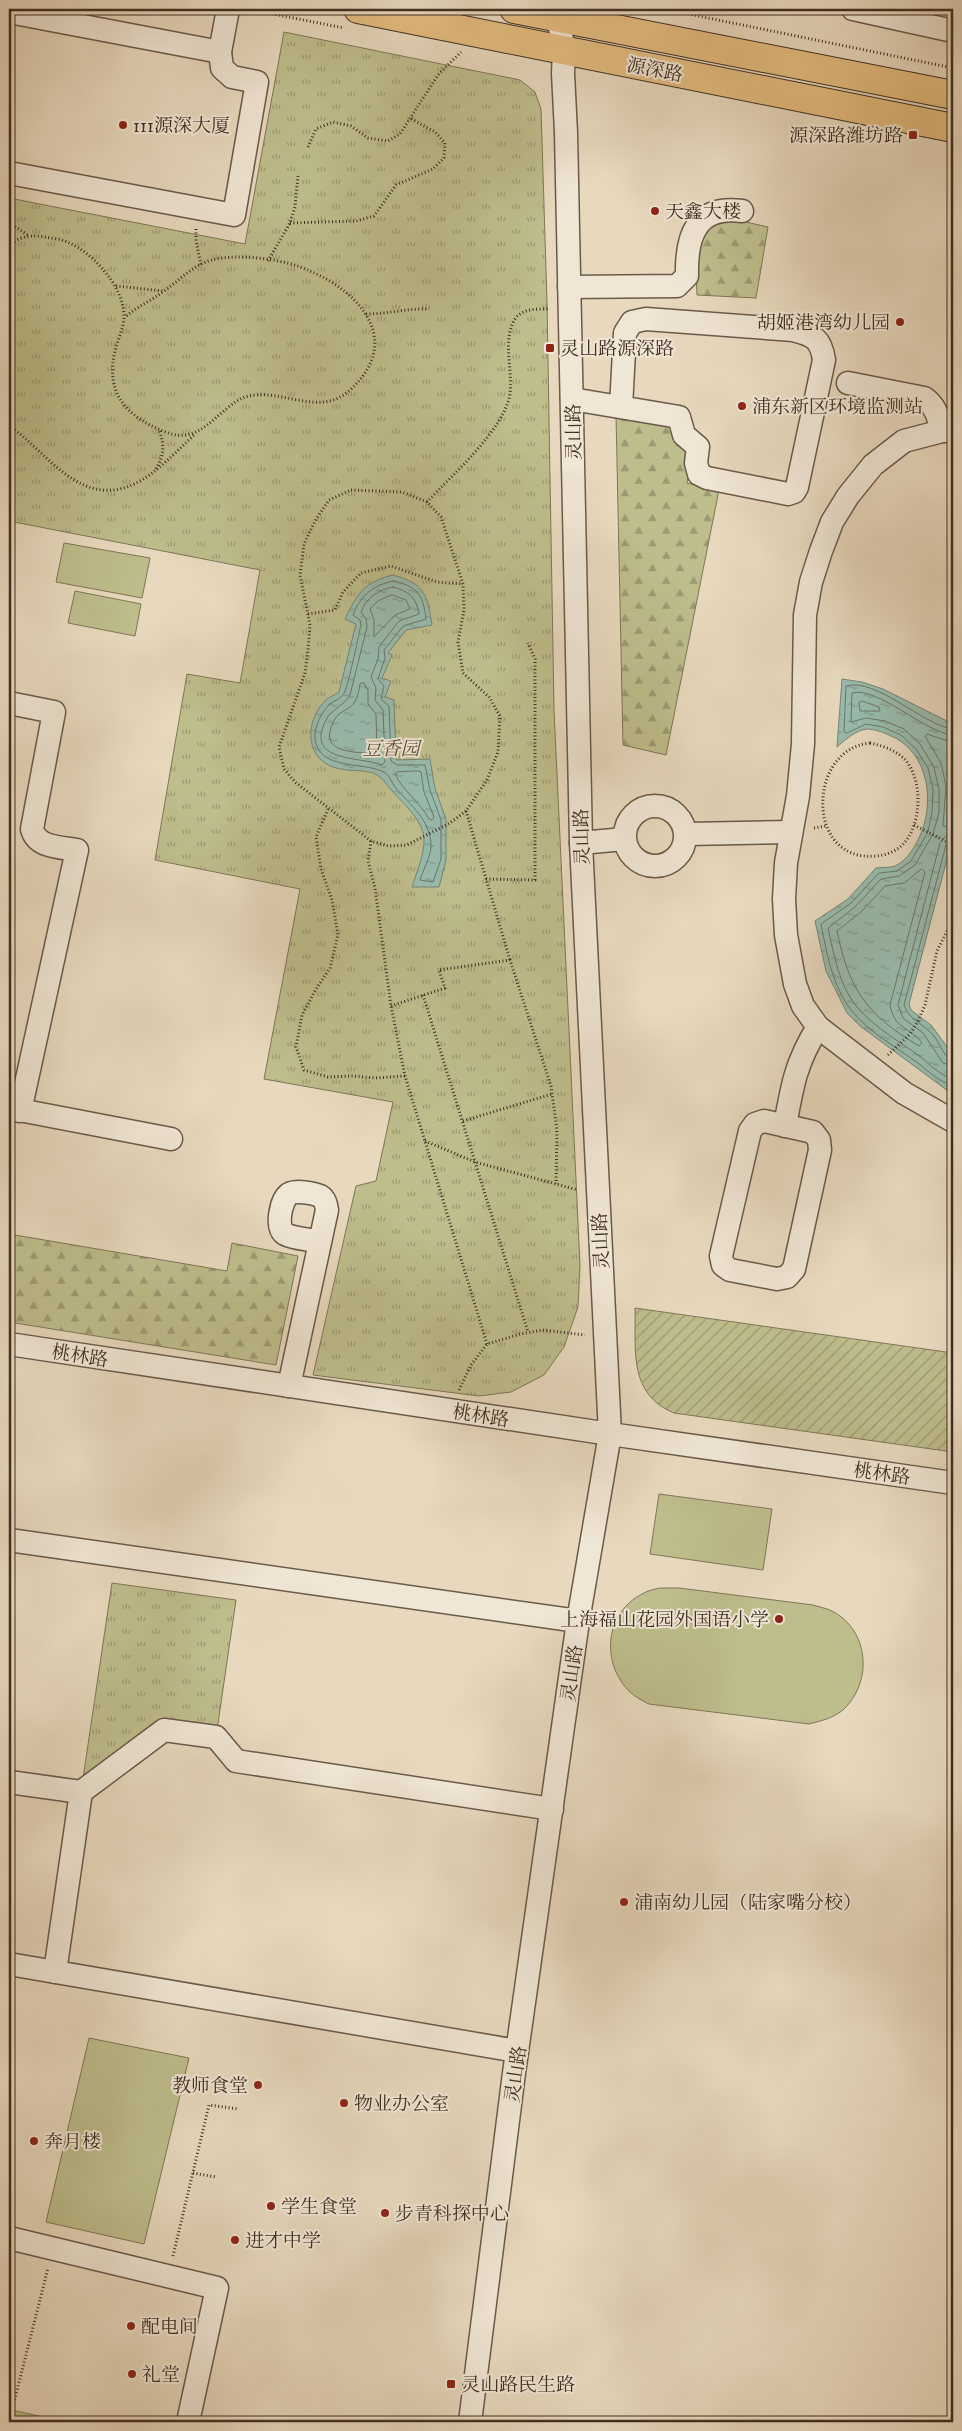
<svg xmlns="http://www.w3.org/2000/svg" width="962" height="2431" font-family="'IM FELL DW Pica','Noto Serif SC',serif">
<defs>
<pattern id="forest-firs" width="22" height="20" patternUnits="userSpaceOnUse" patternTransform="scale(1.25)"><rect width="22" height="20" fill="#bebd8c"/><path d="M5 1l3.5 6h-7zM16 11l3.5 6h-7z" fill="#9c9a72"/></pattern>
<pattern id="park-tufts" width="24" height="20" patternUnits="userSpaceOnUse" patternTransform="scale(1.25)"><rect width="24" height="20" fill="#bebd8c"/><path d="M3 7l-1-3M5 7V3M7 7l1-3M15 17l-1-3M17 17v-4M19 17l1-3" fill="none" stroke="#9c9a72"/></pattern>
<pattern id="garden-furrows" width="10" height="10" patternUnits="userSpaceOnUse" patternTransform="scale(1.25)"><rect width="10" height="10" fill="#bebd8c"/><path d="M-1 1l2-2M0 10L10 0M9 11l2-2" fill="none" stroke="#9c9a72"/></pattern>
<pattern id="water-ripples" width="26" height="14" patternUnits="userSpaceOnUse" patternTransform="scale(1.25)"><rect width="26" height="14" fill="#98bbad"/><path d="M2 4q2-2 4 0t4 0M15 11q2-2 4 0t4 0" fill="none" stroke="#7d988c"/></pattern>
</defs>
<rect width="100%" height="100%" fill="#e8d9be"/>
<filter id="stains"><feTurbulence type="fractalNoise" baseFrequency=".004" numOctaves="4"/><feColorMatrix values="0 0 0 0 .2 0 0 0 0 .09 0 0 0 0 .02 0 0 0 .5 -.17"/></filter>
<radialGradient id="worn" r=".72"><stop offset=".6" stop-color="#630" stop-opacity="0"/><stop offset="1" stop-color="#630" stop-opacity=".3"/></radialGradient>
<g fill="#bebd8c" stroke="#7f7658">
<polygon points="64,543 150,558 142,598 56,582"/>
<polygon points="75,591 141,604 135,636 68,623"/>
<polygon points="659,1494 772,1509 763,1570 650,1554"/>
<path d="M660 1588H679L813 1605C819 1607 826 1608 832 1611 869 1630 873 1681 844 1709 834 1718 821 1721 809 1724L649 1704C643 1701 635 1697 630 1692 601 1664 604 1614 642 1594 647 1591 654 1589 660 1588Z"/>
<polygon points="89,2038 189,2058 144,2244 46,2222"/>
<polygon points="9,2409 12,2410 65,2422 9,2422"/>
</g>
<g fill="url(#forest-firs)" stroke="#7f7658">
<path d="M728 218 768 227 756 298 697 295C696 263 690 230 728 218Z"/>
<polygon points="616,415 671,425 678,443 691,456 687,483 719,490 666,755 623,745"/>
<polygon points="9,1234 227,1271 232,1243 298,1256 276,1365 9,1322"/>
</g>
<g fill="url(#park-tufts)" stroke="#7f7658">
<polygon points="284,32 520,80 535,92 541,109 547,302 554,710 580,1265 578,1307 564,1347 544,1375 511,1392 479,1396 313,1375 356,1186 376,1181 393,1102 264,1079 300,889 155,860 187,674 240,683 260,570 9,521 9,198 245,244"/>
<polygon points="112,1583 236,1600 216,1737 164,1730 81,1792"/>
</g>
<path fill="url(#garden-furrows)" stroke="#7f7658" d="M635 1308 953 1353V1452L674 1413C628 1394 636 1350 635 1308Z"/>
<g fill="url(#water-ripples)" stroke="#758376">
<path d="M393 575C425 584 427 594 432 625L406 630 388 653 392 655 382 678 391 681 385 697 394 700 396 760 430 759 435 789 446 819V860L439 887H412C429 837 432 832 394 793 385 784 383 775 369 772 354 769 338 772 325 763 304 749 308 717 326 700 329 697 335 695 339 692L356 624 345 619C357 594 364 582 393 575Z"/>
<path d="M842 679 862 682 883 689 953 724V836L909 1004 911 1010 931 1025 948 1048 953 1059V1088L948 1091 860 1026 847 1013 826 971 815 921 848 899 876 868C882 867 890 868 895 866 906 861 913 850 918 840 936 805 930 751 889 735 882 732 874 729 867 729 856 730 845 740 837 747Z"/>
</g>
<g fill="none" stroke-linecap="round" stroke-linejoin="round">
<g stroke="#6c7568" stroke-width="1">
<path d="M393 581C418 586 423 595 426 619L403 626 384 650 385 658 378 679 384 686 381 699 389 706 391 761 397 765H425L430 790 441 820V859L433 882 420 880C423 870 430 858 431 847 431 820 411 806 395 787 391 782 390 775 384 772 362 761 318 771 315 738 314 727 322 711 330 704 334 701 340 699 343 695 348 689 358 637 361 625L360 620 353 615C360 596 373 585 393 581Z"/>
<path d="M393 587C409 591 416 597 419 614L399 621 379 647 378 659 371 677 376 688 375 700 383 710 385 762 382 765C360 756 304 763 326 720 331 709 344 706 350 695L367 627 366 619 361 612C366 598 378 590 393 587Z"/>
<polygon points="392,595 406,600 410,609 395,615 374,637 374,620 370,609 378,601"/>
<path d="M364 683 368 690V704L376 714 377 751 375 754C361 752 324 754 330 731 332 725 334 719 339 714 344 710 350 709 354 703 358 697 359 690 360 684Z"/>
<polygon points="862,701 879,707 880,711 860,711 859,703"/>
<path d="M953 729C924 726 876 677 846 686L844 732 847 733 866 724 883 727 901 735 916 749 928 768 933 790 932 812 928 832 911 861 897 871 879 873 851 903 821 924C827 954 832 986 852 1011 869 1032 896 1047 918 1063 927 1070 942 1085 953 1084"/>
<path d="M953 735C925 733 878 686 852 693L851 722 866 718 885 721 904 729 920 744 934 767 939 790V812L933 834 915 865 899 876 881 879 855 907 828 928C834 955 839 985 857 1007 874 1027 900 1042 921 1057 929 1064 943 1078 953 1078"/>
<polyline points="953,743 927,734 925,736 941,763 946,786 943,826 953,827"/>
<path d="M418 771 421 772 424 792 434 817 432 820 429 819C420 802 403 791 395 774L397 772Z"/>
<polyline points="953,834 945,837 940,843 898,1005 903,1018 923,1033 943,1063 953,1066"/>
<path d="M953 841 946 845 904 1005C908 1019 924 1024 934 1036 940 1043 944 1059 953 1060"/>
<path d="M922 869 925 872 890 1005C894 1029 910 1027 922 1043L919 1046C867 1015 849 990 837 931L861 912 885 886 904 883Z"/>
</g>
<defs>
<g id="minor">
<polyline points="853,9 953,31"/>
<polyline points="9,12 220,52"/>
<polyline points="9,173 234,215 257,82 232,77 222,68 220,52 228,9"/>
<path d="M569 287 677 286 687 276C686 236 696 205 742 211"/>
<path d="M848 383 924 398C936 406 938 417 942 431"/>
<path d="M572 399 679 417 684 435 698 447 696 463 699 474 707 478 788 494 794 492 797 487 824 360C821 339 814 335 793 330L646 319 632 322 625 333 621 407"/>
<polyline points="953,431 942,431 904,441 873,465 848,496 832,522 821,551 811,582 805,615 803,744 798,796 786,863 784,899 786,935 795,984 803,1006 818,1027 904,1093 953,1121"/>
<path d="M9 703 54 712 32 829C37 848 60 847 77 850L20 1111"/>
<circle cx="655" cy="836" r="30"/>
<polyline points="686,834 791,832"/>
<polyline points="581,843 624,839"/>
<polyline points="9,1108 171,1139"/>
<polygon points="764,1121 813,1132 819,1140 820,1150 794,1269 787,1277 777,1279 730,1270 723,1265 721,1256 750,1131 755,1124"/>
<path d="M785 1126C792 1086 796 1062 818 1027"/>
<polyline points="9,1344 610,1434 953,1483"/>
<path d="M289 1386 327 1210C326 1204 325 1199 320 1196 313 1193 296 1190 289 1194 281 1200 275 1228 285 1234 294 1239 310 1239 320 1242"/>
<polyline points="9,1540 578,1621"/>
<polyline points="9,1782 81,1792 164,1730 216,1737 236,1761 552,1809"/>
<polyline points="9,1964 517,2051"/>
<polyline points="55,1972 81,1792"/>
<polyline points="9,2238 217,2288 188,2422"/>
<polyline points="470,2422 514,2073 578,1621 610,1434 581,843 566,133 563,73 564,51 558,17 560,9"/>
</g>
<g id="major">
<polyline points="358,9 953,128"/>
<polyline points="514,9 953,95"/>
</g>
</defs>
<use href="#minor" stroke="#6a5a4a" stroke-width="25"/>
<use href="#major" stroke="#402f23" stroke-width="30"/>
<g stroke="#402f23" stroke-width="3" stroke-dasharray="1 2.5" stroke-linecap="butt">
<polyline points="248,9 344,28"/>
<polyline points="664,9 953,68"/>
<polyline points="308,147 316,129 333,122 351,126 368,138 388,141 400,134 438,75 461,52"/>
<polyline points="9,223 28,235"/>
<polyline points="290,223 356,221 374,216 396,185 433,169 444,158 445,143 435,132 410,118"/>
<polyline points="196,229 196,241 201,265"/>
<path d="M9 246C24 232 38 236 57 239 87 244 125 286 124 317 124 328 117 341 115 351 105 393 126 416 163 431 180 438 191 437 207 425 217 418 234 400 245 397 281 386 318 419 350 390 403 342 362 293 310 271 285 259 239 253 212 260 193 265 180 280 164 291 151 301 138 306 125 317"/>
<polyline points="268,261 290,223 295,207 298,176"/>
<polyline points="116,286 163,291"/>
<path d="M366 314C388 314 408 308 429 309"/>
<path d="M9 426C29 439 45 459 64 473 119 515 155 472 194 435"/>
<path d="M156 469C164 455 165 446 159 430"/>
<polygon points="351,490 402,492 427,502 441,517 463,584 464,610 458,642 463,673 489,697 500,716 498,752 487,780 466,811 450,823 407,845 388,846 371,841 295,782 284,769 279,747 305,673 308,650 310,625 300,575 304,544 315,521 329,500"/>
<path d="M427 502C452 475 504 430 510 394 513 371 502 340 515 319 522 308 539 309 550 309"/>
<polyline points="308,614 335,610 343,592 361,573 391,566 437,582 463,584"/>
<path d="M870 743C884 746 898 751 907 762 922 782 921 818 908 838 901 849 889 855 876 856 805 863 807 749 870 743Z"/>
<polyline points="328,809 316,837 321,869 332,900 338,935 330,968 316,989 302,1015 296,1047 304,1070 328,1077 353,1076 375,1078 405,1076"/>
<polyline points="466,811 510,960"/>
<polyline points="914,825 953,845"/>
<polyline points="814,828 826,826"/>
<polyline points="371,841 368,861 375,888 391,1006 405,1076 487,1344"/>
<polyline points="486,879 535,880 535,659 528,643"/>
<polyline points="423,995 528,1332"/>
<polyline points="391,1006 445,988 439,970 510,960 551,1086 557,1130 556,1184"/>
<polyline points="888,1055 910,1034 918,1021 925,1005 937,951 953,919"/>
<polyline points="463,1121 552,1094"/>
<polyline points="425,1141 475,1162 578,1190"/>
<polyline points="459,1390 471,1365 487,1344 520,1334 543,1330 585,1335"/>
<polyline points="193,2173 216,2177"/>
<polyline points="173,2256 209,2105 238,2109"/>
<polyline points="12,2410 48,2268"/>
</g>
<use href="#minor" stroke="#f0e6d5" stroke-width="22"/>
<use href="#major" stroke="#e4bc7f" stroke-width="28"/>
</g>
<g fill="#8f2418" stroke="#f0e6d5" stroke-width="2">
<circle cx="123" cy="125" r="5"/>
<rect x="908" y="130" width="10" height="10" rx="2.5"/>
<circle cx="655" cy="211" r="5"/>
<circle cx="900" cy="322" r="5"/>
<rect x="545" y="343" width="10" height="10" rx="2.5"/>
<circle cx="742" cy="406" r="5"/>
<circle cx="779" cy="1619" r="5"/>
<circle cx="624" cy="1902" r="5"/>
<circle cx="258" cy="2085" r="5"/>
<circle cx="344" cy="2103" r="5"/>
<circle cx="34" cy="2141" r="5"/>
<circle cx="271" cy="2206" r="5"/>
<circle cx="385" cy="2213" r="5"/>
<circle cx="235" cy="2240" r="5"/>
<circle cx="131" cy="2326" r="5"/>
<circle cx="132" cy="2374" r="5"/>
<rect x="446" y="2379" width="10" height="10" rx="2.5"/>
</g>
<g text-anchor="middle" stroke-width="4" stroke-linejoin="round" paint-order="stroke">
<g font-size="19" fill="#402f23" stroke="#f0e6d5">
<text transform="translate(655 69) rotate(11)" y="7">源深路</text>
<text transform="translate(573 432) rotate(-91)" y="7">灵山路</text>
<text transform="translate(581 837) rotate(-92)" y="7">灵山路</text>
<text transform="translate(600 1241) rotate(-93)" y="7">灵山路</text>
<text transform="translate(80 1355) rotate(9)" y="7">桃林路</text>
<text transform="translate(481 1415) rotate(9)" y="7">桃林路</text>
<text transform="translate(882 1473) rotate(8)" y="7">桃林路</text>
<text transform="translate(571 1673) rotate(-82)" y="7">灵山路</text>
<text transform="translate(515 2074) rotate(-82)" y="7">灵山路</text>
</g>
<g font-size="19" fill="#402f23" stroke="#f0e6d5" text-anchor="start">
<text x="133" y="132">111源深大厦</text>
<text x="903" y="142" text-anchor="end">源深路潍坊路</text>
<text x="665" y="218">天鑫大楼</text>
<text x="890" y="329" text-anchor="end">胡姬港湾幼儿园</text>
<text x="560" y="355">灵山路源深路</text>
<text x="752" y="413">浦东新区环境监测站</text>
<text x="769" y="1626" text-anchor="end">上海福山花园外国语小学</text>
<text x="634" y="1909">浦南幼儿园（陆家嘴分校）</text>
<text x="248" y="2092" text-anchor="end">教师食堂</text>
<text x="354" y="2110">物业办公室</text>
<text x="44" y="2148">奔月楼</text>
<text x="281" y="2213">学生食堂</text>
<text x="395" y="2220">步青科探中心</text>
<text x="245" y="2247">进才中学</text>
<text x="141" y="2333">配电间</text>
<text x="142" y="2381">礼堂</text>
<text x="461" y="2391">灵山路民生路</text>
</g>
<g font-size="19" font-style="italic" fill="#594b38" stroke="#f0e6d5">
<text x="391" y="755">豆香园</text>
</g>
</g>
<rect width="962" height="2431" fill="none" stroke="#e8d9be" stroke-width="30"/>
<rect x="10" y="10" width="942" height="2411" fill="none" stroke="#402f23" stroke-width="2.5"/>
<rect x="15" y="15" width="932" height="2401" fill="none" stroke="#402f23"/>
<rect width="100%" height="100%" filter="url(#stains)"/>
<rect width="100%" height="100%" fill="url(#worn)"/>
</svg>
